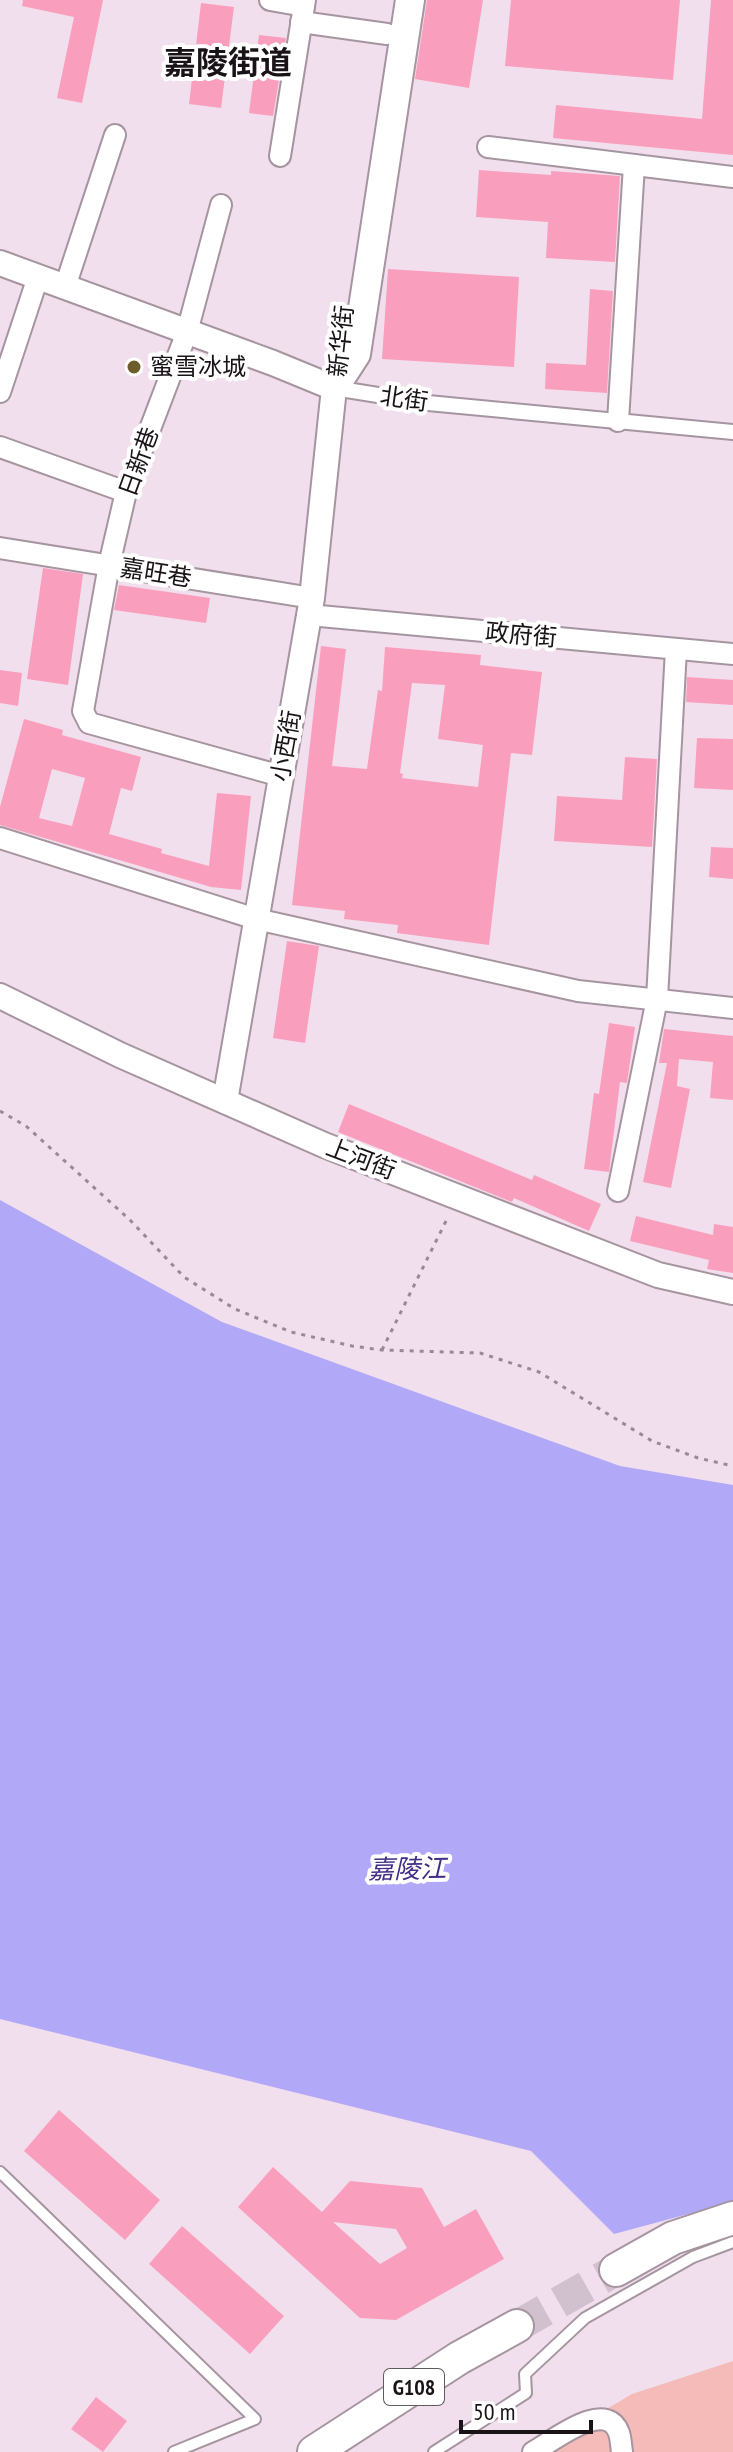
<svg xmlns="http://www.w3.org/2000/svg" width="733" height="2452" font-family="'PT Sans Narrow','Noto Sans SC',sans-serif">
<rect width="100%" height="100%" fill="#f2dfed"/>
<polygon fill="#f4bbb8" points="733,2361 733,2452 534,2452 632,2394"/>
<polygon fill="#b1a8f8" points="0,1200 222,1322 620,1466 733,1485 733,2202 614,2234 531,2151 0,2019"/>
<g fill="#f99fbd" fill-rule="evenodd">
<polygon points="23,0 103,0 82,103 57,98 74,17 22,6"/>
<polygon points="427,0 483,0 469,88 415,79"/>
<polygon points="511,0 680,0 673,80 505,66"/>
<polygon points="711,0 733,0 733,155 553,138 556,105 702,119"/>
<polygon points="201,3 234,7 221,108 189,104"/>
<polygon points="259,35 286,38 273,116 249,113"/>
<polygon points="479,170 551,175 551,171 620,176 615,262 546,258 548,222 476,217"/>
<polygon points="388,269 519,277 514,367 382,359"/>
<polygon points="590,289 613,291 607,393 545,389 546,363 586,365"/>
<polygon points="43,568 83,574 68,685 27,679"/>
<polygon points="119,585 210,598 206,623 114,610"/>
<path d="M321 646 346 649 332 766 367 769 378 690 382 691 385 647 481 655 480 665 542 672 532 755 511 753 489 945 397 933 398 925 344 919 345 911 292 905ZM412 683 445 685 438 739 483 745 478 787 402 778 403 774 400 773Z"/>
<polygon points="0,670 22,673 18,706 0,703"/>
<polygon points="687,677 733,680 733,705 686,702"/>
<path d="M24 719 63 730 62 735 141 757 132 791 121 788 109 834 162 849 161 853 209 866 217 793 251 796 241 890 211 887 0 825V807ZM52 769 85 778 72 826 39 818Z"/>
<polygon points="697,738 733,739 733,790 694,788"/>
<polygon points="625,757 657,759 652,847 554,841 557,796 622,800"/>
<polygon points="711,847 733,848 733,879 709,877"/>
<polygon points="287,941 319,946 305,1043 273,1038"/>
<polygon points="609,1023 635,1027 627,1083 620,1082 609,1172 584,1169 594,1093 599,1094"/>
<polygon points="664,1029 733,1036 733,1100 710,1098 713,1062 679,1059 677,1086 690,1089 671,1188 643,1182 667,1063 659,1063"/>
<polygon points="349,1104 532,1180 534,1175 601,1204 589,1231 514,1198 512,1202 338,1132"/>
<polygon points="636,1216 713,1235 714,1224 733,1227 733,1273 707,1269 709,1260 630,1241"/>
<polygon points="59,2110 160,2200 125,2240 24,2151"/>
<path d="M273 2167 322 2212 350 2181 422 2188 444 2227 476 2209 504 2259 396 2320 360 2318 238 2207ZM333 2222 396 2229 407 2248 380 2264Z"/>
<polygon points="182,2226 284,2316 250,2354 149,2264"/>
<polygon points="96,2397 127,2421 103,2452 71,2429"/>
</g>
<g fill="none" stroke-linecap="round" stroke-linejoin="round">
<polyline stroke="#d1c0cd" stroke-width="32" stroke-dasharray="32 16" stroke-linecap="butt" points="517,2326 616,2270"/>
<defs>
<g id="service">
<polyline points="0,2172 255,2419 174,2452"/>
<polyline points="434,2452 526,2393 525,2374 585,2318 693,2257 733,2242"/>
</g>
<polyline id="pedestrian" points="334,388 428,403 733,432"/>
<g id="minor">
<polyline points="270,0 304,6"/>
<polyline points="301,22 387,34"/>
<polyline points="488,147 733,177"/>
<polyline points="280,156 305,0"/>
<polyline points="221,205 187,332 126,492 109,565 83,711 89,723 281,776"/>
<polyline points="65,287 115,135"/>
<polyline points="0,392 38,277"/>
<polyline points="618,421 634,165"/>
<polyline points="0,447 126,492"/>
<polyline points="0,548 312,598"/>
<polyline points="309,615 733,654"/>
<polyline points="0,838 256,919 578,991 733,1008"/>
<polyline points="618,1191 657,999 676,649"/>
<path d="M533 2452C552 2442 606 2397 619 2433 621 2439 621 2446 622 2452"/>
</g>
<g id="tertiary">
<polyline points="0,263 273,363 334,388 312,598 225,1101"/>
<polyline points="0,996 120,1055 324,1145 658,1275 733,1292"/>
</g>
<polyline id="secondary" points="334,388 356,354 410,0"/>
<g id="trunk">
<polyline points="616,2270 673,2238 733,2218"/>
<polyline points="314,2452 459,2358 517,2326"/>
</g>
</defs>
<use href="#service" stroke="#a694a1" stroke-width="14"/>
<use href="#pedestrian" stroke="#a694a1" stroke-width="18"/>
<use href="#minor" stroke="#a694a1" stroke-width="24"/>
<use href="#tertiary" stroke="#a694a1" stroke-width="28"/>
<use href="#secondary" stroke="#a694a1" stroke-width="32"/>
<use href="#trunk" stroke="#a694a1" stroke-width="36"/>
<g stroke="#988a95" stroke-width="3" stroke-dasharray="4 6" stroke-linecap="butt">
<polyline points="0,1111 26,1126 130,1220 184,1277 235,1309 291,1332 352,1346 382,1350 480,1353 539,1372 652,1441 698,1458 733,1466"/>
<polyline points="382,1350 448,1217"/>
</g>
<use href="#service" stroke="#fff" stroke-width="10"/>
<use href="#pedestrian" stroke="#fff" stroke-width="14"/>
<use href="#minor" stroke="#fff" stroke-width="20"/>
<use href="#tertiary" stroke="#fff" stroke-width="24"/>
<use href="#secondary" stroke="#fff" stroke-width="28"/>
<use href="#trunk" stroke="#fff" stroke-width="32"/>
</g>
<circle fill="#6c5d2b" stroke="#fff" stroke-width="3" cx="134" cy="367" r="8"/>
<g text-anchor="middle" stroke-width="8" stroke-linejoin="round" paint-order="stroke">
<rect fill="#fff" stroke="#5e5a5d" stroke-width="2" x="384" y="2369" width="60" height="36" rx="6"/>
<g font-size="22" font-weight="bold" fill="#191318">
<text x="414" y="2395">G108</text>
</g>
<g font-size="24" fill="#191318" stroke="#fff">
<text transform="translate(341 341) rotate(-84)" y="8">新华街</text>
<text transform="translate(404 399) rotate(8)" y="8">北街</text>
<text transform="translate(139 462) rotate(-70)" y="8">日新巷</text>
<text transform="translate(156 573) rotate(9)" y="8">嘉旺巷</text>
<text transform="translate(521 635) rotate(5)" y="8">政府街</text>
<text transform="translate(286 746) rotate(-80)" y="8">小西街</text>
<text transform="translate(361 1159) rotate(21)" y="8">上河街</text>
</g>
<g font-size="24" fill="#191318" stroke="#fff" text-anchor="start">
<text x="150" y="375">蜜雪冰城</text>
</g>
<g font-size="26" font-style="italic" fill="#422d86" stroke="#fff">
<text transform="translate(407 1869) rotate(-1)" y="9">嘉陵江</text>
</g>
<g font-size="32" font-weight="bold" fill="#191318" stroke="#fff">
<text x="228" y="74">嘉陵街道</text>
</g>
</g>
<path d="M461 2420v12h130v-12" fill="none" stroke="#191318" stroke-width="4"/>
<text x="473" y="2420" font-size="24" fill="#191318" stroke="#ffffff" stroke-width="6" paint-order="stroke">50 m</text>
</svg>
